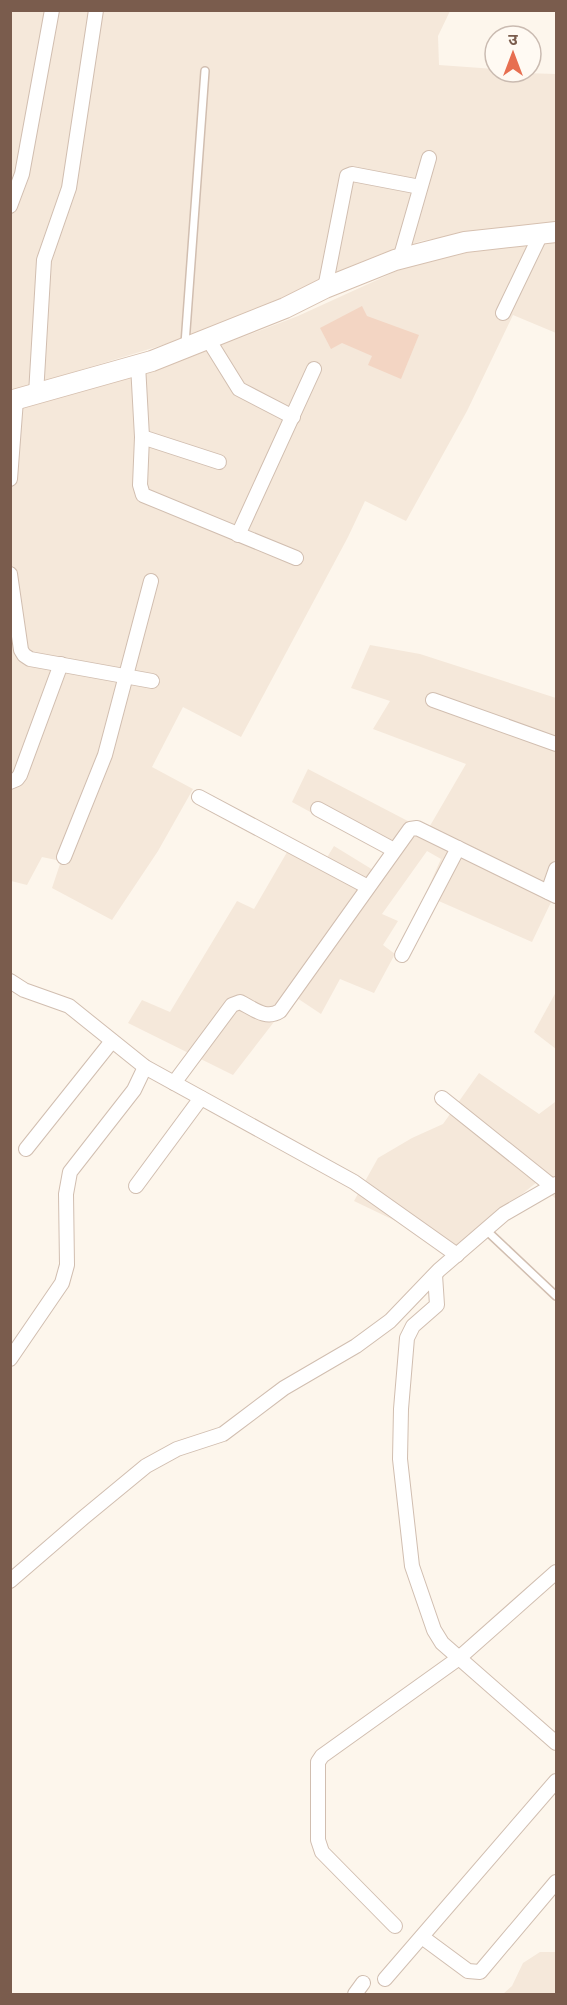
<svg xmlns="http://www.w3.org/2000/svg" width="567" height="2005" font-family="'Titillium Web','Noto Sans Devanagari',sans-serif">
<rect width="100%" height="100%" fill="#fdf6ec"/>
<g fill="#f5e8da">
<polygon points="10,11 450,11 438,36 439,65 495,69 495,72 556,74 556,224 478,231 421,241 365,262 199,334 11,391"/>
<polygon points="556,240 556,333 513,315 467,411 406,521 365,501 348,537 241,737 183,707 152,767 193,789 158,851 112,920 52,888 61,861 42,857 27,885 11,881 11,408 156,370 298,316 412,264 495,247"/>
<polygon points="370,645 420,654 556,698 556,899 553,898 532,942 425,895 441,859 427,851 382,914 398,921 383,945 395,954 374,993 340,979 321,1014 294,996 233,1075 128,1023 142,1000 170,1012 237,901 254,909 290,847 323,864 334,846 378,873 389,855 292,802 308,769 427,831 466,764 373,729 390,701 351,688"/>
<polygon points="556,992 556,1049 534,1032"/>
<polygon points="479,1073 539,1114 555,1102 556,1103 556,1199 537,1182 454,1249 354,1201 378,1158 412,1138 443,1124"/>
<polygon points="540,1952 556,1952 556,1994 503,1994 512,1986 523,1963"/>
</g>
<polygon fill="#f3d5c3" points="362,306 367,316 419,335 401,379 368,365 372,356 342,343 331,349 320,328"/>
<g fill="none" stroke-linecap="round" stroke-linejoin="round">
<defs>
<g id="lane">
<polyline points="185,344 205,71"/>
<polyline points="486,1230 556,1296"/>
</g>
<g id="street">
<polyline points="10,206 22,174 52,10"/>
<polyline points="400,259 429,158"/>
<polyline points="325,288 347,176 352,174 420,187"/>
<polyline points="503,313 541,234"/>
<polyline points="208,339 239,389 293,417"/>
<polyline points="138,365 142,437 140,485 143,495 296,558"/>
<polyline points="36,394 44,260 69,188 96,10"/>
<polyline points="142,437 219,462"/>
<polyline points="10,479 16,400"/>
<polyline points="238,535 314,369"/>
<polyline points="10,574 21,650 24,655 30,659 152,681"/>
<polyline points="433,700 556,744"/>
<polyline points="10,782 17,779 20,775 61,664"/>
<polyline points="199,797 368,887"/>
<polyline points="318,809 394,850"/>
<polyline points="64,857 105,755 151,581"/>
<polyline points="548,892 556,869"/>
<polyline points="402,955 458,848"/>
<polyline points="10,981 24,990 69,1006 145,1067 354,1182 457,1255"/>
<path d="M174 1083 232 1005 240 1002C254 1009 266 1020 280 1011L410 829 417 828 556 896"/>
<polyline points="442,1098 552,1186"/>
<polyline points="26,1149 112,1041"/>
<polyline points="136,1186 201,1098"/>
<polyline points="435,1275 437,1305 413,1326 407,1338 401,1409 400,1459 412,1566 434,1630 442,1643 556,1743"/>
<polyline points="10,1359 62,1283 67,1265 66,1194 70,1172 134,1090 145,1067"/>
<polyline points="10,1581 83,1518 146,1466 177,1449 223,1434 284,1388 356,1346 390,1321 439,1270 504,1214 556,1184"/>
<polyline points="395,1926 322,1852 318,1840 318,1762 322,1756 459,1658 556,1572"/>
<polyline points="422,1937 468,1971 480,1972 556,1882"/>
<polyline points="385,1979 556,1781"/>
<polyline points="355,1994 363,1983"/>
</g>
<polyline id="secondary" points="10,401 152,361 285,308 325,288 395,260 465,242 556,232"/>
</defs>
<use href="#lane" stroke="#d1beb0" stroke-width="10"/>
<use href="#street" stroke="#d1beb0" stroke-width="16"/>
<use href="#secondary" stroke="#d6c0b0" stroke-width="22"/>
<use href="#lane" stroke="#fff" stroke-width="7"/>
<use href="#street" stroke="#fff" stroke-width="14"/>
<use href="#secondary" stroke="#fff" stroke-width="20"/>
</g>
<rect width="567" height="2005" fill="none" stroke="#7a5c4d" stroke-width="24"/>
<g transform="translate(513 54)"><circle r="28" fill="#fffaf3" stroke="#cabbb1" stroke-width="1.5"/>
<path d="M0-4.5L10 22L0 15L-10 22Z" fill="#e76f51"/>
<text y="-9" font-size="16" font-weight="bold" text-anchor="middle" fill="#7a5c4d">उ</text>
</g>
</svg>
